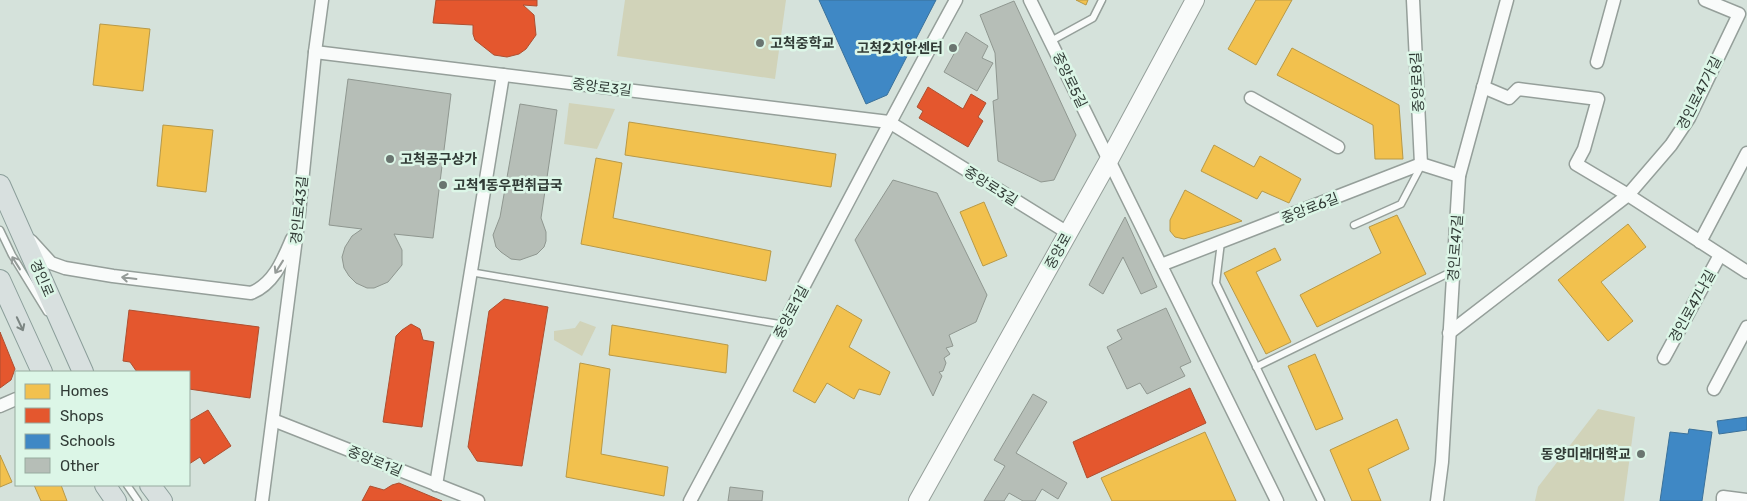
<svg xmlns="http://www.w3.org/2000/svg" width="1747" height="501" font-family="Rubik,'Noto Sans KR',sans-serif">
<rect width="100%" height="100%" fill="#d5e2db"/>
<g fill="#d1d3b9">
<polygon points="625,0 786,0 775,79 617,56"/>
<polygon points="569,103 615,109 597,149 564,144"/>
<polygon points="580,321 596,327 582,356 554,340 554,331 575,328"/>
<polygon points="1598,409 1635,417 1624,501 1535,501 1538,487"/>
</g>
<g fill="#f2c14e" stroke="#b89947">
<polygon points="1076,0 1088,0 1086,5"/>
<polygon points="1256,0 1292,0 1256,65 1228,49"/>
<polygon points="100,24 150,29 143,91 93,85"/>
<polygon points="1292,48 1399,105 1403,159 1375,159 1373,125 1277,75"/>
<polygon points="629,122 836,154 831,187 625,155"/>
<polygon points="163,125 213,130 206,192 157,186"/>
<polygon points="1214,145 1254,167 1260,156 1301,179 1289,203 1262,191 1257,199 1201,171"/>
<polygon points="596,158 622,163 613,218 771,251 766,281 581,244"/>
<polygon points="1185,190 1242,221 1184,239 1175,237 1170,231 1170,220"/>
<polygon points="984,202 1007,256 983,266 960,212"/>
<polygon points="1397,215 1426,274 1317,327 1300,295 1381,253 1369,227"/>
<polygon points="1628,224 1646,247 1601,282 1633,321 1608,341 1558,280"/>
<polygon points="1275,248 1281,260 1256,272 1291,342 1266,354 1224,273"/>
<polygon points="837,305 862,320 849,347 890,372 880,395 859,389 854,399 827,383 815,403 793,391"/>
<polygon points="612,325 728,345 726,373 609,355"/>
<polygon points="1315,354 1343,419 1316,430 1288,366"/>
<polygon points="580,363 610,369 601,454 668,467 664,496 566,477"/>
<polygon points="1397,419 1409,449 1368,469 1381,501 1352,501 1330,450"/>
<polygon points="1205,432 1236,501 1112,501 1101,478"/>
<polygon points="0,455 12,482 0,487"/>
<polygon points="34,485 61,485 67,501 41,501"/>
</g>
<g fill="#e4572e" stroke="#ae4f30">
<polygon points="436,0 537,0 537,6 523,5 534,15 536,35 526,49 519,54 507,57 494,55 475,40 473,34 473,25 433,23"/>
<polygon points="928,87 963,109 971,94 986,103 978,117 983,121 968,147 919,118 923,111 917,107"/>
<polygon points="504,299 548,307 522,466 477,461 468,447 489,311"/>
<polygon points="129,310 259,327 250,398 189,389 189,372 137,372 130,362 123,361"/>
<polygon points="411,324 420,329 423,340 434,342 422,427 383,422 396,336 402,330"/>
<polygon points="0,332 15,369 11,380 0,388"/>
<polygon points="1190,388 1206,423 1087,478 1073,442"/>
<polygon points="208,410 231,446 204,464 200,457 189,464 189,421"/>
<polygon points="399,483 442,501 362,501 370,486 384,490 392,485"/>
</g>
<g fill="#3f88c5" stroke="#3b719a">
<polygon points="819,0 936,0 887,95 866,104"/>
<polygon points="1747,417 1747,430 1719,434 1717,421"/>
<polygon points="1689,429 1712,432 1702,501 1660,501 1670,432 1688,434"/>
</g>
<g fill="#b6beb7" stroke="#8f9790">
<polygon points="1014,1 1076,135 1054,180 1041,182 998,161 993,101 998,99 995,53 980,15"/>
<polygon points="966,32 988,46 982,58 993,63 977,91 944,72"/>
<polygon points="348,79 451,94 433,238 394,234 402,250 402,265 388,282 374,288 367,288 356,283 349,276 344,268 342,257 345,247 352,236 362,229 329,225"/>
<polygon points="520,104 557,110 541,218 546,232 546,241 544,247 537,254 520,260 511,259 501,252 496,247 493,235 500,217"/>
<polygon points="893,180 937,193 987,295 976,322 949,335 953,346 946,348 950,354 944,358 946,363 943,371 939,372 942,376 933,396 855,240"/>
<polygon points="1125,217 1157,287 1141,294 1123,257 1103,294 1089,285"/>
<polygon points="1166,308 1191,362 1180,367 1185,376 1147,394 1140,383 1127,389 1107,347 1122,339 1117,330"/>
<polygon points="1033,394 1047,402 1016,453 1067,483 1058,499 1042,489 1035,501 1023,501 1009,493 1004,501 984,501 1005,466 994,460"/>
<polygon points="730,487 763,491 762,501 728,501"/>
</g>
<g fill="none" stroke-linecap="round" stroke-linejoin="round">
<defs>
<g id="service">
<polyline points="1051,41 1093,18 1102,0"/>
<polyline points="1354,225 1401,204 1421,166"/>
<polyline points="0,230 12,255 47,312"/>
<polyline points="1221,242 1216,283 1321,501"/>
<polyline points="470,272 785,325"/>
<polyline points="1256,367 1453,271"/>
<polyline points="127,485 138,501"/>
</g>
<g id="minor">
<polyline points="1030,0 1277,501"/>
<polyline points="1413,0 1421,164"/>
<polyline points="315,52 889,122 1068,233"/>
<polyline points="1597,62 1614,0"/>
<polyline points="1483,87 1509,98 1518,89 1598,99 1584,149 1576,164 1628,195 1747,272"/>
<polyline points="1251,98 1338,147"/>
<path d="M31 241 51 263 65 268 113 276 251 293C274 284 283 260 292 239"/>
<polyline points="1700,242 1747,153"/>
<polyline points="1161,265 1421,164 1459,176"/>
<polyline points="1449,333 1628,195 1671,145 1689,118 1739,14 1705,0"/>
<polyline points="1664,358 1720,255"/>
<polyline points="1714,389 1747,327"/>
<polyline points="0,406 16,399"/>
<polyline points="273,420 478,501"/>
<polyline points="436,485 503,75"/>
<polyline points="262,501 298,223 315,52 322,0"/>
<path d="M690 501C780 334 865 166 956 0"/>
<polyline points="1437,501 1442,462 1459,176 1507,0"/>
<polyline points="1723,501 1723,497 1747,500"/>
</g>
<polyline id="secondary" points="918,501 1109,160 1195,0"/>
<g id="primary">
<polyline points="0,185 83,372"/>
<polyline points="0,280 42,372"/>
<polyline points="105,485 116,501"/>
<polyline points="150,485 162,501"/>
</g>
</defs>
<use href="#service" stroke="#959f9a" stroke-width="9"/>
<use href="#minor" stroke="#959f9a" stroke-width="15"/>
<use href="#secondary" stroke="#959f9a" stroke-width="20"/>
<use href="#primary" stroke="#8b9e9a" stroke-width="22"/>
<use href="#service" stroke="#f9fbfa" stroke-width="6"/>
<use href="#minor" stroke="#f9fbfa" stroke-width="12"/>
<use href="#secondary" stroke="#f9fbfa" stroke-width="18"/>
<use href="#primary" stroke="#d8e0df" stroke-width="20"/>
</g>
<defs><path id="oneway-shaft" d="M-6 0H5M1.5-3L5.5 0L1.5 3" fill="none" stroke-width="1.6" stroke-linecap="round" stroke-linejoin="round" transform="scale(1.25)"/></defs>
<g stroke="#959b98">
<use href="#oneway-shaft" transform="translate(16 263) rotate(-122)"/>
<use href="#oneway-shaft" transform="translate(279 267) rotate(122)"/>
<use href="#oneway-shaft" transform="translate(129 278) rotate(-173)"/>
</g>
<use stroke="#7c8582" href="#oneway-shaft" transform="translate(20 324) rotate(65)"/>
<g fill="#6a7570" stroke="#dcf6e7" stroke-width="2">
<circle cx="760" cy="43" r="5"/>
<circle cx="953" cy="48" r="5"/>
<circle cx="390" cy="159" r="5"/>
<circle cx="443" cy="185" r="5"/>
<circle cx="1641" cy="454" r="5"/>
</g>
<g text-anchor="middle" stroke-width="5" stroke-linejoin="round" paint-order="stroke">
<g font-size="14" font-weight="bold" fill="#313b36" stroke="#dcf6e7" text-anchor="start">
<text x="770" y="48">고척중학교</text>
<text x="943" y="53" text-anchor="end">고척2치안센터</text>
<text x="400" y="164">고척공구상가</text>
<text x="453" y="190">고척1동우편취급국</text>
<text x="1631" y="459" text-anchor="end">동양미래대학교</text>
</g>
<g font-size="14" fill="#313b36" stroke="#dcf6e7">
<text transform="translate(1070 80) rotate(64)" y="5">중앙로5길</text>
<text transform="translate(1417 82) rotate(-93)" y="5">중앙로8길</text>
<text transform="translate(602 87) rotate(7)" y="5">중앙로3길</text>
<text transform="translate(1699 93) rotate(-63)" y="5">경인로47가길</text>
<text transform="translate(991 186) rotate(32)" y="5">중앙로3길</text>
<text transform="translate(1310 208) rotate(-21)" y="5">중앙로6길</text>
<text transform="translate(299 210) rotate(-84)" y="5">경인로43길</text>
<text transform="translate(1455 248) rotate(-86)" y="5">경인로47길</text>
<text transform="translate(1058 251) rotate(-61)" y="5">중앙로</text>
<text transform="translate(42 278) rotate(67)" y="5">경인로</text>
<text transform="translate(1692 306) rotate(-61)" y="5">경인로47나길</text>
<text transform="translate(791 312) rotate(-62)" y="5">중앙로1길</text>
<text transform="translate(375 461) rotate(22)" y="5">중앙로1길</text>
</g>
</g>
<rect x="15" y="371" width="175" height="115" fill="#dcf6e7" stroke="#98aba0"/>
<rect x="25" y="384" width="25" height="15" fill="#f2c14e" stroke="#98aba0"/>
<text x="60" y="396" font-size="15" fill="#313b36">Homes</text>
<rect x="25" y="408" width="25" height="15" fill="#e4572e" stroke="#98aba0"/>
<text x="60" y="421" font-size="15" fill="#313b36">Shops</text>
<rect x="25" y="434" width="25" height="15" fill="#3f88c5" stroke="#98aba0"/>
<text x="60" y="446" font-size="15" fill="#313b36">Schools</text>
<rect x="25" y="458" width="25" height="15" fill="#b6beb7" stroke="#98aba0"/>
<text x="60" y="471" font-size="15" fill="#313b36">Other</text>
</svg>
